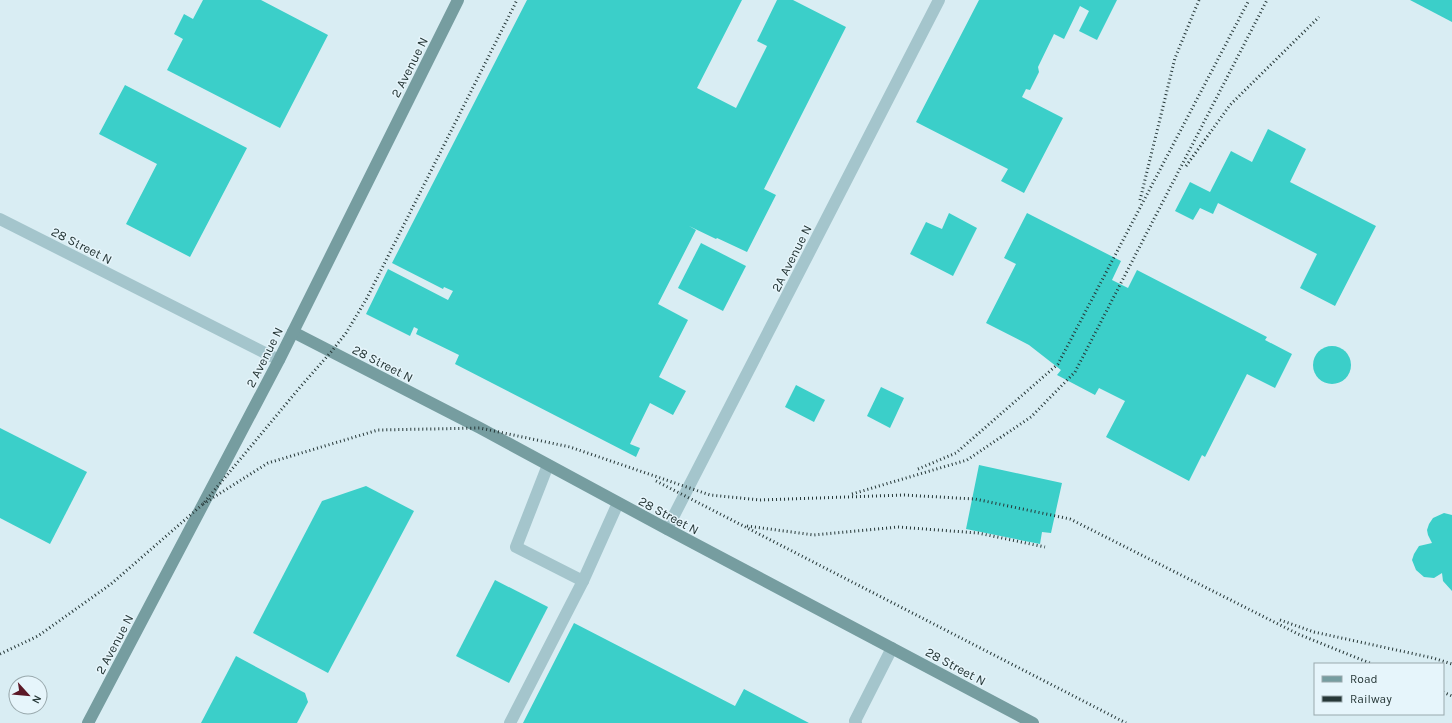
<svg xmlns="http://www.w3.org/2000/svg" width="1452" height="723" font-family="Karla,sans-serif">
<rect width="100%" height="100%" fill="#d9edf3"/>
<g fill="#3bcfc9">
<polygon points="203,0 261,0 328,35 280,128 167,70 183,39 174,34 184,14 193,19"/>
<polygon points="527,0 742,0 697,88 736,108 767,46 757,41 777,0 793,0 846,27 764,189 776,195 747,252 717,238 716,239 689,226 696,230 658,304 688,320 659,377 686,391 673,415 650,403 630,444 640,448 636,457 455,364 459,355 416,334 418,329 414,327 410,336 366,314 388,269 448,300 453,291 444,287 443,289 392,263"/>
<polygon points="979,0 1117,0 1097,40 1079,31 1089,11 1080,6 1064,39 1054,34 1038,67 1039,72 1030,90 1026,89 1022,97 1063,118 1024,193 1001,181 1008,169 916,122"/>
<polygon points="1410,0 1452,0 1452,22"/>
<polygon points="125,85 247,148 190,257 126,224 157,164 99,134"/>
<polygon points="1268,129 1306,149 1290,182 1376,226 1335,306 1300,288 1317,254 1218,203 1213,214 1200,208 1193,220 1175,211 1190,182 1210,192 1231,151 1252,162"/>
<polygon points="949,213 977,228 953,276 910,254 926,222 942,229"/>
<polygon points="1027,213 1121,261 1112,280 1128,288 1137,270 1267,337 1265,340 1292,354 1275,388 1247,374 1205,457 1202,455 1189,481 1106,437 1125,401 1099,388 1095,395 1057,375 1061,370 1029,345 986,323 1016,264 1004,258"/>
<polygon points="701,243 746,266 723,311 678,288"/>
<circle cx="1332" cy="365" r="19"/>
<polygon points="796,385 825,400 814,422 785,407"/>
<polygon points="881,387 904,398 890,428 867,416"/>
<polygon points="0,428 87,472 50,544 0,518"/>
<polygon points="979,465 1062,483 1051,533 1042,532 1040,544 966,529"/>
<polygon points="366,486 414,511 328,673 253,633 322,501"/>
<polygon points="1444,513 1452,515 1452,591 1443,581 1442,573 1434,578 1424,577 1416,570 1412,560 1414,554 1419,546 1432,543 1428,535 1427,530 1429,524 1433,518"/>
<polygon points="495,580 548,607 509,683 456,656"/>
<polygon points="574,623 735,706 744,689 809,723 523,723"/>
<polygon points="236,656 305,693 308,702 297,723 201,723"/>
</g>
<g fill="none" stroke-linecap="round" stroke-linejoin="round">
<g stroke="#a4c5cc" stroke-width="12">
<polyline points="0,219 279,360"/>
<polyline points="548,465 516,547 583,581"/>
<polyline points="510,723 583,581 618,503"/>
<polyline points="856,723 855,721 892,648"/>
</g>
<polyline stroke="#a4c5cc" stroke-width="12" points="667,529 939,0"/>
<g stroke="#769da0" stroke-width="12">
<polyline points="293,332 480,428 667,529 1033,723"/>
<polyline points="88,723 279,360 458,0"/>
</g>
<g stroke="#263737" stroke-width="3" stroke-dasharray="1 3" stroke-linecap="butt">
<polyline points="1186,166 1230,105 1319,17"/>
<polyline points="1140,200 1175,58 1199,0"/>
<polyline points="918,469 956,453 1058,364 1249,0"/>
<polyline points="656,481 1126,723"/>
<polyline points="852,494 967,460 1031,417 1075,372 1267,0"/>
<polyline points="203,504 268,463 378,430 480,428 570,447 710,495 760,500 904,495 975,499 1070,519 1298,634 1372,664"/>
<polyline points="747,526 814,535 898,527 978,533 1045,547"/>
<polyline points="1280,620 1314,632 1433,658 1452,664"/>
<polyline points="0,654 38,636 111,584 203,504 301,386 331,352 346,333 367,298 517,0"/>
<polyline points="1443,692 1452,696"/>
</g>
</g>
<g text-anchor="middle" stroke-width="3" stroke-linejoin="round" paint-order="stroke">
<g font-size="13" fill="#263737" stroke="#e6f5fb">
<text transform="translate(409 67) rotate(-63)" y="5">2 Avenue N</text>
<text transform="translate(82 245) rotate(27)" y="5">28 Street N</text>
<text transform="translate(791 258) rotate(-63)" y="5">2A Avenue N</text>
<text transform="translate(264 357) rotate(-63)" y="5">2 Avenue N</text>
<text transform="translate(383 363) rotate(27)" y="5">28 Street N</text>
<text transform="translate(669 515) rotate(28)" y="5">28 Street N</text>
<text transform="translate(114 644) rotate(-62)" y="5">2 Avenue N</text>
<text transform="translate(956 666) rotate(28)" y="5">28 Street N</text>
</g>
</g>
<rect x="1314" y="663" width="130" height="52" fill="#e6f5fb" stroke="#99a9ad"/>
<rect x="1322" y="676" width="20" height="6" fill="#769da0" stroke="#99a9ad"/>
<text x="1350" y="683" font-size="12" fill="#263737">Road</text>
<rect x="1322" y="696" width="20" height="6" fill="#263737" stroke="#99a9ad"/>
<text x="1350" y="703" font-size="12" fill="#263737">Railway</text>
<g transform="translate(28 695) rotate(117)"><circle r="19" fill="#e6f5fb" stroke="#99a9ad"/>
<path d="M0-3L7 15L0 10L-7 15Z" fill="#5c1927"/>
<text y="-6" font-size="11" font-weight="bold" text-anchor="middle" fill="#263737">N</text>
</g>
</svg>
